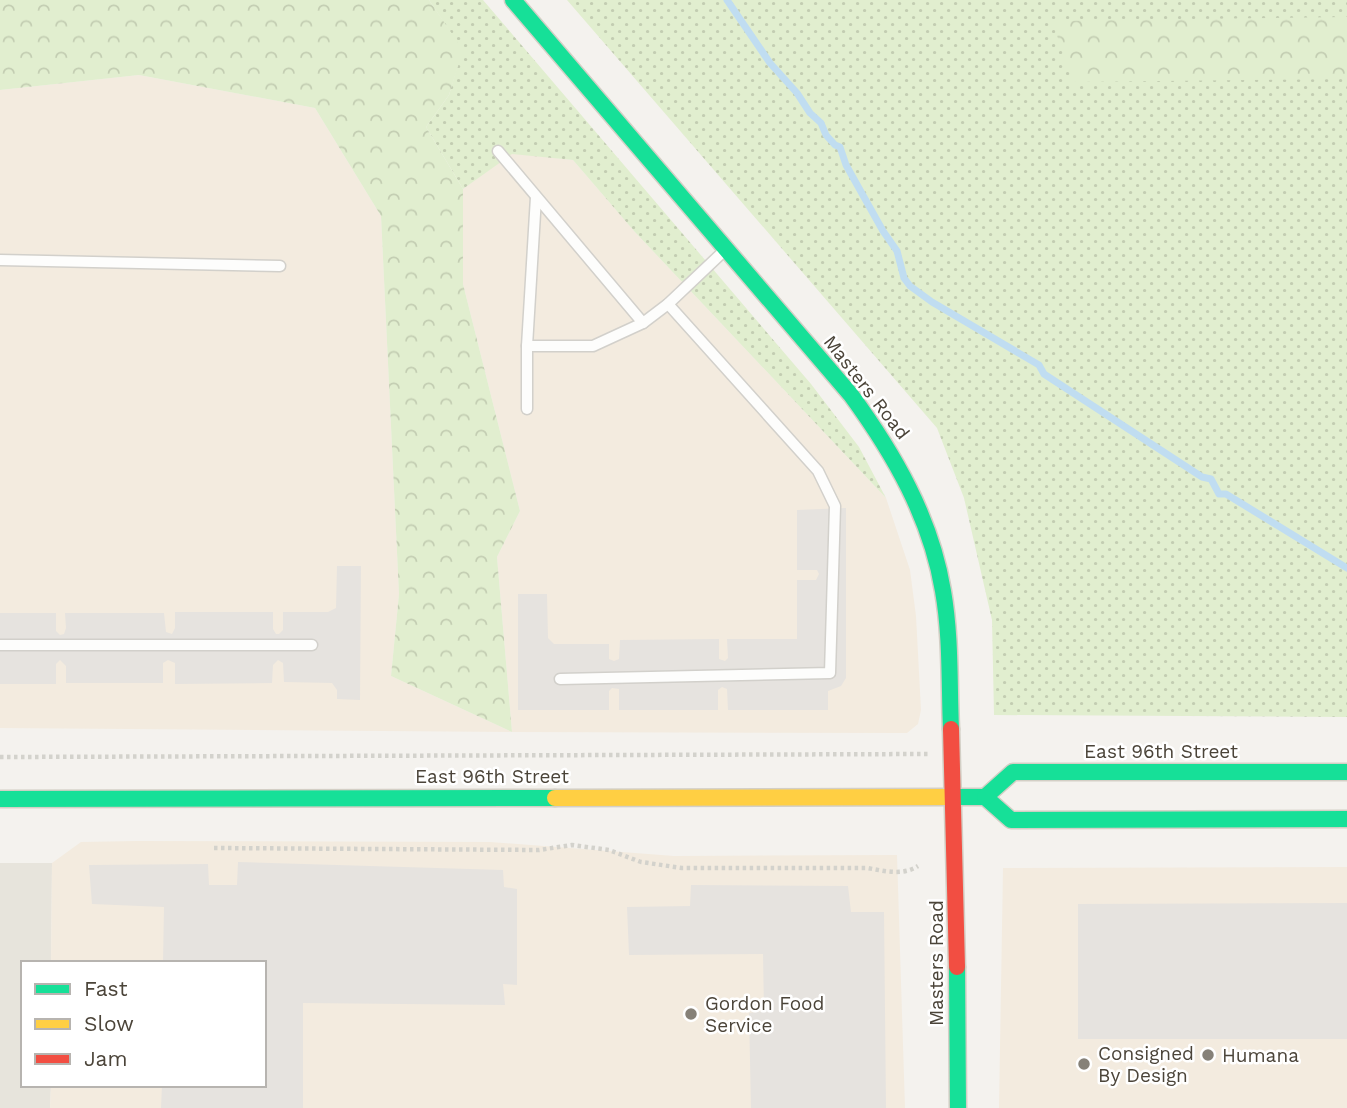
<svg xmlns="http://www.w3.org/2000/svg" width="1347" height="1108" font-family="'Work Sans',sans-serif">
<defs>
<pattern id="grass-dots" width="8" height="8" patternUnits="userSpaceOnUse" patternTransform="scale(1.75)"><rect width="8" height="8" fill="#e1eecf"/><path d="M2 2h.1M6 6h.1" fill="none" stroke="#c3cdb2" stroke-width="1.8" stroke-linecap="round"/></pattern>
<pattern id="forest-crowns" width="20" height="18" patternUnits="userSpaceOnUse" patternTransform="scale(1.75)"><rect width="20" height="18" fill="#e1eecf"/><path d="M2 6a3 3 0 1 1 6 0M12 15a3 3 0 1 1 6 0" fill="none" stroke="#c3cdb2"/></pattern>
</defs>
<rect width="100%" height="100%" fill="#f4f2ee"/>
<polygon fill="#e7e4dc" points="0,863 52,863 51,963 23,963 23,1085 51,1085 50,1108 0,1108"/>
<g fill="#f3ebdf">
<polygon points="139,75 315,108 381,216 399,594 391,676 512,732 497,557 520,511 463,284 463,189 512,153 573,160 634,231 886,498 910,570 916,616 921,710 918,724 907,733 512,732 0,728 0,90"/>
<polygon points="137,841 490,842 674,856 897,855 905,1108 50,1108 51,1085 264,1085 264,963 51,963 52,863 81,842"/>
<polygon points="1347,867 1347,1108 999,1108 1003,868"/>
</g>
<g fill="url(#grass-dots)">
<polygon points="429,0 483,0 811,384 859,447 886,498 634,231 573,160 512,154 463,189 426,127 449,95 462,50"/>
<polygon points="567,0 1347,0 1347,717 994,715 992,620 964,498 937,428"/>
</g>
<g fill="url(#forest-crowns)">
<polygon points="0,0 429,0 463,50 449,95 426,127 463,189 463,284 520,511 497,557 512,732 391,676 399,594 381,216 315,108 139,75 0,90"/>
<polygon points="1347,17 1347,79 1073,82 1052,21"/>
</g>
<g fill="#e6e3df">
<polygon points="846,508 846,678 841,686 828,691 828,710 728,710 727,689 722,687 718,690 718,710 619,710 619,689 612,688 609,691 609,710 518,710 518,594 547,594 548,638 554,644 609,644 609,659 614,661 619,659 620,640 719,639 719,659 725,661 728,658 727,639 797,639 797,580 816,580 819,574 817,570 797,570 797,510"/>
<polygon points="337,566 361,566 360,700 337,699 337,690 332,683 284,682 283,663 278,660 273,665 272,683 175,684 175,663 168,660 163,663 163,683 66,683 66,666 60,660 56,664 56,684 0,684 0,613 56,613 56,631 60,635 64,634 66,628 65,613 164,613 166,632 172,634 175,628 175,612 273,612 273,629 276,634 279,634 283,630 283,612 328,612 336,608"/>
<polygon points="238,862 503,870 504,887 517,889 517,985 503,984 505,1005 303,1003 303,1108 161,1108 162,1085 264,1085 264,963 163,963 164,907 92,904 89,865 208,864 209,885 237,885"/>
<polygon points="691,885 848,886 851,912 884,912 886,1108 751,1108 749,1013 764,1011 763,954 629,955 627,907 690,906"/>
<polygon points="1347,903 1347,1039 1078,1039 1078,904"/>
</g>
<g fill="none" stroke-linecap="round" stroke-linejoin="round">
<polyline stroke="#c0ddf1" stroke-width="7" points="727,0 770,63 797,93 810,113 821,123 826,135 835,145 840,147 846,165 883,231 897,251 904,278 910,286 932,302 1039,365 1044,374 1202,477 1211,479 1219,494 1226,494 1347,568"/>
<defs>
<g id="lane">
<polyline points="498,151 643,323"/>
<polyline points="536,197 527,346 593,346 643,323 668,304 725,250"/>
<polyline points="0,260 280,266"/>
<polyline points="527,346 527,409"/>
<polyline points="0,645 312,645"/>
<polyline points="560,679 830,673 835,506 818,471 668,304"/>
</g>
<g id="fast">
<path d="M513 0 851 395C894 454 931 518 943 591 951 636 949 683 951 729"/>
<polyline points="950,797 985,797 1011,820 1347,819"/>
<polyline points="985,797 1013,772 1347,772"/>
<polyline points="0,799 555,798"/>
<polyline points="957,967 958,1108"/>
</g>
<polyline id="slow" points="555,798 950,797"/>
<polyline id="jam" points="951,729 957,967"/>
</defs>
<use href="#lane" stroke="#d2d0cb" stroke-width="13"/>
<use href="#fast" stroke="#d3cfc5" stroke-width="19"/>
<use href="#slow" stroke="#d3cfc5" stroke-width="19"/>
<use href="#jam" stroke="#d3cfc5" stroke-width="19"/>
<g stroke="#d3d2cc" stroke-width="4.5" stroke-dasharray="3.5 3.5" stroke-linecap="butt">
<polyline points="0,757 930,754"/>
<path d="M214 848 539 850 572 845 609 850 641 862 682 868H867C885 871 902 876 918 866"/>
</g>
<use href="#lane" stroke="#fdfdfc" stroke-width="10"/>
<use href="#fast" stroke="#16e098" stroke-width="16"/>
<use href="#slow" stroke="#ffcf43" stroke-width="16"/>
<use href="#jam" stroke="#f24e42" stroke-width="16"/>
</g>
<g fill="#868178" stroke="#fff" stroke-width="2.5">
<circle cx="691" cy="1014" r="7"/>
<circle cx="1208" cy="1055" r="7"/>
<circle cx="1084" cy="1064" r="7"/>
</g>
<g text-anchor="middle" stroke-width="5" stroke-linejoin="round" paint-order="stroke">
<g font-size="19" fill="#4b4439" stroke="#fff">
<text transform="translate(867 387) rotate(52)" y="7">Masters Road</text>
<text x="1161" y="758">East 96th Street</text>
<text x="492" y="783">East 96th Street</text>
<text transform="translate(936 963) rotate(-90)" y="7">Masters Road</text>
</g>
<g font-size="19" fill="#4b4439" stroke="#fff" text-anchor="start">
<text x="705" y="1010">Gordon Food<tspan x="705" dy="22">Service</tspan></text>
<text x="1098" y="1060">Consigned<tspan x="1098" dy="22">By Design</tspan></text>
<text x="1222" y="1062">Humana</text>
</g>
</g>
<rect x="21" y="961" width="245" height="126" fill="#ffffff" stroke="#b7b4b0" stroke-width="2"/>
<rect x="35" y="984" width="35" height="10" fill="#16e098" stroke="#b7b4b0" stroke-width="2"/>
<text x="84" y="996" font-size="21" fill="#4b4439">Fast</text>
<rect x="35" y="1019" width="35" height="10" fill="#ffcf43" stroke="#b7b4b0" stroke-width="2"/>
<text x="84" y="1031" font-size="21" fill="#4b4439">Slow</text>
<rect x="35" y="1054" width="35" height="10" fill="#f24e42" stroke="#b7b4b0" stroke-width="2"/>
<text x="84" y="1066" font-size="21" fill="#4b4439">Jam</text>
</svg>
